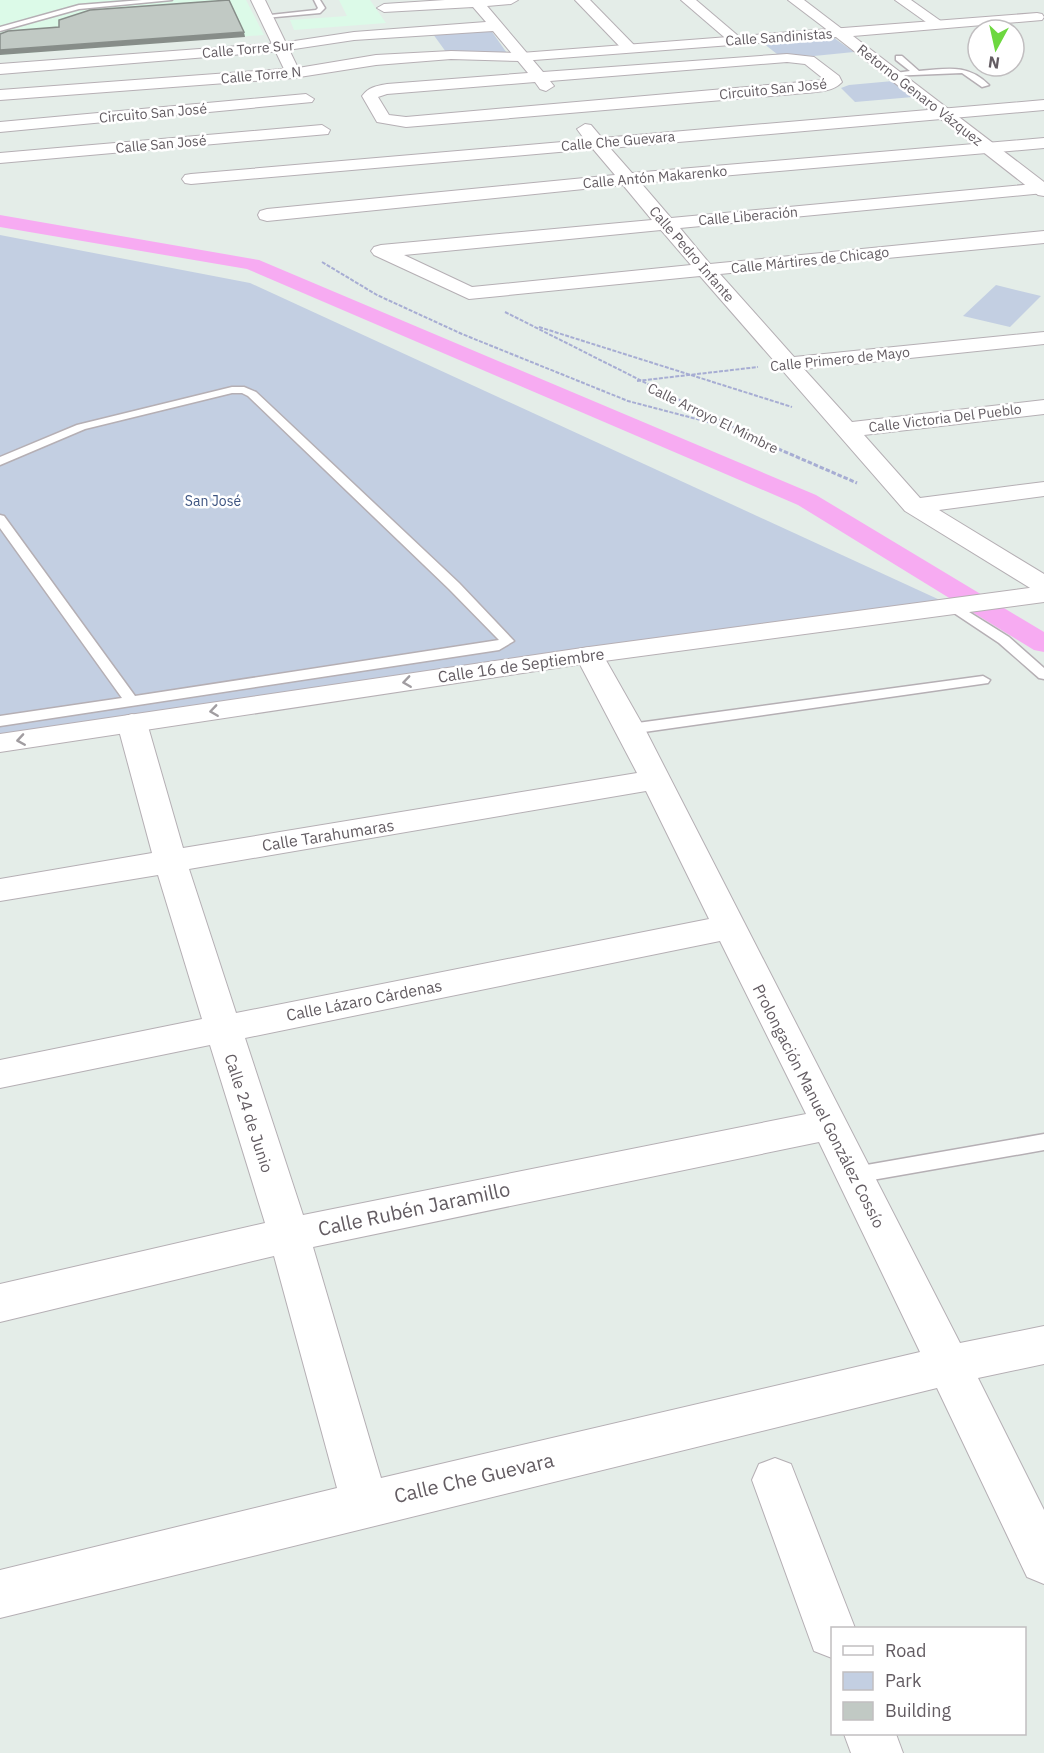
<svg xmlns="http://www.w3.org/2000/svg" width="1044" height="1753" font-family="'IBM Plex Sans',sans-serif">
<rect width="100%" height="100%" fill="#e4ede8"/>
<g fill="#dcfae8">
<polygon points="0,0 246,0 264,35 0,55"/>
<polygon points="339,0 370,0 386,23 294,30 290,20 347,16"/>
</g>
<g fill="#c3cfe2">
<polygon points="490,29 509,56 446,52 433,34"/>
<polygon points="834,38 854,52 814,56 777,54 763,43"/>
<polygon points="893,81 913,97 855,102 841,88 849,85"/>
<polygon points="0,235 250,283 953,606 0,748"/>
<polygon points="996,285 1041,296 1010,327 963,316"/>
</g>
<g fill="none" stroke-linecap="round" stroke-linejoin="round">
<polygon fill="#f7abf2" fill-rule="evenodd" points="0,215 259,260 816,495 1044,632 1044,652 1034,650 798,505 247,269 0,227"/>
<defs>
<g id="lane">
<polygon points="142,0 172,0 79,9 0,31 0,27 79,5"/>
<polygon points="314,0 320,0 325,8 320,13 265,18 261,16 316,10 318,8"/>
<path d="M896 56H902L919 71C947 69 967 63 989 85L982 87 962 73 889 76 888 74 910 71 896 60Z"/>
<polygon points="232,387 244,387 256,392 459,583 514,641 499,650 0,726 0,716 122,698 0,528 0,515 4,516 135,696 499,640 449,589 248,396 242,393 232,393 85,429 0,465 0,457 77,425"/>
<polygon points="953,602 1009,637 1044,668 1044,679 1039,678 999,643 948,609 946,606 948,603"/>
<polygon points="983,676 990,680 988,683 630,734 623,729 630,724"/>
<polygon points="1044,1134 1044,1150 855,1183 848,1181 845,1175 848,1169 855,1167"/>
</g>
<g id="street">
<path d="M445 0H518L511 4 487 6 543 72 787 54 814 57 839 76 842 82C831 94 809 92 794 94L406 127 377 122 362 96C369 87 376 86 387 84L528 73 493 31 354 40 281 51 0 74V64L281 43 354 32 486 22 473 7 384 12 377 8 384 4ZM787 62 805 64 825 80 406 117 389 115 378 97 387 94 535 82 540 89 546 91 554 86 550 81Z"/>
<polygon points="575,0 590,0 635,46 637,49 635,52 625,52"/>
<polygon points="681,0 696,0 743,40 741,43 731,43"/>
<polygon points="788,0 804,0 846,32 839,36 834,35"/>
<polygon points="895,0 911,0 945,24 938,28 933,27"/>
<polygon points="306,94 314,99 312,102 0,132 0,122"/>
<path d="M1044 100V110L610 148 632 173 1044 138V148L641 183 671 218 1044 183V193L680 228 710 264 1044 231V243L720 274 794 357 1044 332V344L804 369 852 422 1044 400V414L864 435 920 498 1044 482V496L939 510 1044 574V593L1035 591 905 511 700 276 469 299 374 255 371 251 374 247 381 245 652 220 623 185 267 221 260 219 258 215 260 211 267 209 615 175 593 149 191 184 185 183 182 179 185 175 191 174 585 140 577 129 585 124 591 125 602 138ZM661 230 691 265 472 287 404 255Z"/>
<polygon points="322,125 330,130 328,134 0,163 0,153"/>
<path d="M589 647 599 649 603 655 645 729 960 1343 1044 1326V1364L978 1378 1044 1510V1584L1027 1577 937 1388 0 1618V1570L337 1488 274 1256 0 1322V1284L265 1223 210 1045 0 1088V1060L202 1019 158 875 0 901V879L152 853 117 723 122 717 132 714 142 717 147 723 183 848 637 773 575 655 579 649ZM646 791 709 919 236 1013 189 869ZM720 941 806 1114 303 1215 245 1038ZM819 1142 920 1352 381 1478 313 1247Z"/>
<polygon points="775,1458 791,1464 855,1628 832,1628 832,1658 814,1651 752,1480 759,1464"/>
<polygon points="844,1734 896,1734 903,1753 851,1753"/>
</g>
<g id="secondary">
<polygon points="251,0 265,0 298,68 376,55 451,51 521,53 1037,13 1042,14 1044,17 1042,20 853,36 1044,182 1044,196 1038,195 836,37 521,61 451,59 376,65 293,78 0,100 0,90 284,69"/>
<polygon points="1044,586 1044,602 589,663 0,752 0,734 589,647"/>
</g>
</defs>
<use href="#lane" stroke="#b5afb4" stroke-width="3"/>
<use href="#street" stroke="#b5afb4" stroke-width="2"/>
<use href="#secondary" stroke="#b6afb4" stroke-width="2"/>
<g stroke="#a7add3" stroke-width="2" stroke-dasharray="4 1.5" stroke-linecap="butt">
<polyline points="322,262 377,295 462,334 628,401 727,427"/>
<polyline points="505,312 763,442"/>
<polyline points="539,327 792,407"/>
<polyline points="637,381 758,367"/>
</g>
<polyline stroke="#a7add3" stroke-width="3" stroke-dasharray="4.5 2" stroke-linecap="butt" points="760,441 857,483"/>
<use href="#lane" fill="#fff" fill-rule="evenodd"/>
<use href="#street" fill="#fff" fill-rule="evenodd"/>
<use href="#secondary" fill="#fff" fill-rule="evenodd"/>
</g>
<polygon fill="#878d89" points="244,32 245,37 0,55 0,50"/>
<polygon fill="#c1c9c4" stroke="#878d89" stroke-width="1.5" points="229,0 244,32 0,50 0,34 8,31 59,27 59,20 90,10"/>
<defs><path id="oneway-chevron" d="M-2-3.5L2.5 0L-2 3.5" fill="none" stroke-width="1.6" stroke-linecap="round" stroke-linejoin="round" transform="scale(1.5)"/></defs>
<g stroke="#a19da1">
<use href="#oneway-chevron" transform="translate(407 682) rotate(172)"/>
<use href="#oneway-chevron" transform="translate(214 711) rotate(172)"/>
<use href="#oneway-chevron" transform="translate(21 740) rotate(171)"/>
</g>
<g text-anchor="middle" stroke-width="5" stroke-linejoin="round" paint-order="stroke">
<g font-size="14" fill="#635c62" stroke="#fff">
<text transform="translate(779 37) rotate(-4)" y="5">Calle Sandinistas</text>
<text transform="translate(248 49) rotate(-5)" y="5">Calle Torre Sur</text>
<text transform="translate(261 75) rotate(-5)" y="5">Calle Torre N</text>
<text transform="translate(773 89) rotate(-6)" y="5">Circuito San José</text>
<text transform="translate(920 95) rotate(38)" y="5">Retorno Genaro Vázquez</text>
<text transform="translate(153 113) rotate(-5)" y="5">Circuito San José</text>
<text transform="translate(618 141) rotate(-5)" y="5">Calle Che Guevara</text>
<text transform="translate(161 144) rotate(-5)" y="5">Calle San José</text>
<text transform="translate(655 177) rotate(-5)" y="5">Calle Antón Makarenko</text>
<text transform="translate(748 216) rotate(-5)" y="5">Calle Liberación</text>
<text transform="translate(692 254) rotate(49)" y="5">Calle Pedro Infante</text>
<text transform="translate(810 260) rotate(-6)" y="5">Calle Mártires de Chicago</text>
<text transform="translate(840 359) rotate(-6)" y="5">Calle Primero de Mayo</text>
<text transform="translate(713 418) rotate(26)" y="5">Calle Arroyo El Mimbre</text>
<text transform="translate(945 418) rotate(-7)" y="5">Calle Victoria Del Pueblo</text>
</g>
<g font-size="14" fill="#3d5481" stroke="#fff">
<text x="213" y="506">San José</text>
</g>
<g font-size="16" fill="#635c62" stroke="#fff">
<text transform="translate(521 665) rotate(-8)" y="6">Calle 16 de Septiembre</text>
<text transform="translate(328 835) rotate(-9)" y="6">Calle Tarahumaras</text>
<text transform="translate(364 1000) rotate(-11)" y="6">Calle Lázaro Cárdenas</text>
<text transform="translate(819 1106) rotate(63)" y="6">Prolongación Manuel González Cossío</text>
<text transform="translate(249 1113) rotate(72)" y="6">Calle 24 de Junio</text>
</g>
<g font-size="20" fill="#635c62" stroke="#fff">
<text transform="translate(414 1209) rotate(-12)" y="7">Calle Rubén Jaramillo</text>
<text transform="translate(474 1478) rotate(-13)" y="7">Calle Che Guevara</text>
</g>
</g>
<rect x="831" y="1627" width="195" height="108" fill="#ffffff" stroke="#c1bec0" stroke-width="1.5"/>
<rect x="843" y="1646" width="30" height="9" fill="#ffffff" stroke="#c1bec0" stroke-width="1.5"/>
<text x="885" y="1657" font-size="18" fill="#635c62">Road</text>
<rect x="843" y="1672" width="30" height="18" fill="#c3cfe2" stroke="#c1bec0" stroke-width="1.5"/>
<text x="885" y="1687" font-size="18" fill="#635c62">Park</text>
<rect x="843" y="1702" width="30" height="18" fill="#c1c9c4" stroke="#c1bec0" stroke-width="1.5"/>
<text x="885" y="1717" font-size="18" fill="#635c62">Building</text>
<g transform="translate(996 48) rotate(188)"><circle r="28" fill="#ffffff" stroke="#c1bec0" stroke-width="1.5"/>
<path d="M0-4.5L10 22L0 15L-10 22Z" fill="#6dd83f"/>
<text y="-9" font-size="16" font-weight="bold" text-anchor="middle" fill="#635c62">N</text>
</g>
</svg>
